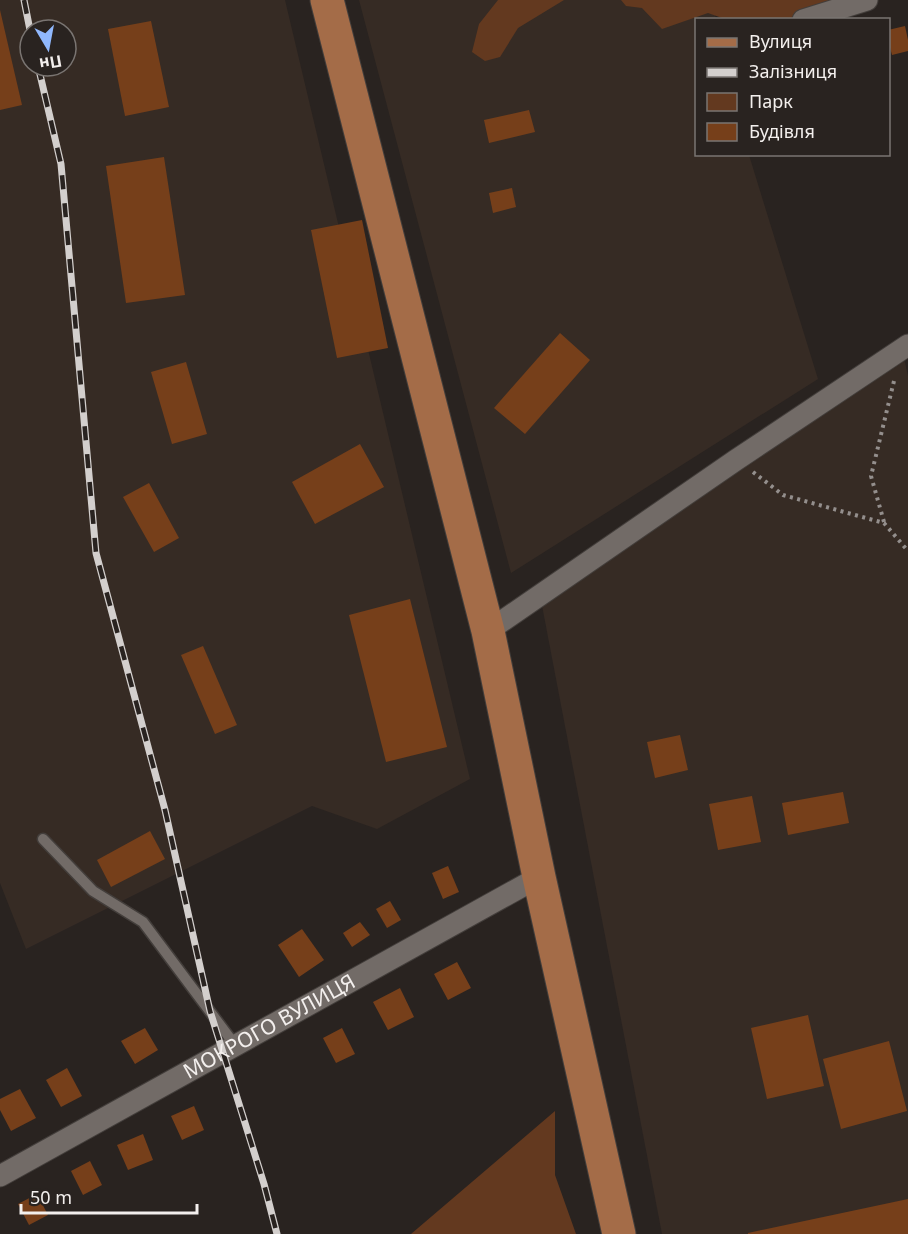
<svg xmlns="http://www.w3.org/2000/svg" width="908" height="1234" font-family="'Noto Sans',sans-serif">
<rect width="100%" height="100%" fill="#292320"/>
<g fill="#362b24" fill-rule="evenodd">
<path d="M0 0H285L470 779 377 829 312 806 26 949 0 883ZM30 30H66V66H30Z"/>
<polygon points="359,0 712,0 716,19 696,20 696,154 749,155 818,379 511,573"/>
<polygon points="902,349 908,376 908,1234 662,1234 540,595"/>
</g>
<g fill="#63391f">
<polygon points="498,0 564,0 518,28 500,57 485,61 472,52 479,24"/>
<polygon points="621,0 847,0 836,19 723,20 722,18 708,13 662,29 642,8 626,6"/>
<polygon points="555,1111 555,1175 576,1234 411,1234"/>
</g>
<g fill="#763f1a">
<polygon points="0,10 22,105 0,110"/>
<polygon points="151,21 169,107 125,116 108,29"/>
<polygon points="905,26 908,40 908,51 892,55 888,40 888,30"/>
<polygon points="529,110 535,132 489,143 484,120"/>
<polygon points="164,157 185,295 126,303 106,166"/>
<polygon points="512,188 516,207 493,213 489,193"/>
<polygon points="362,220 388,348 337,358 311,230"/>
<polygon points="560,333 590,360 525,434 494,408"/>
<polygon points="186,362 207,434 172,444 151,372"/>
<polygon points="360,444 384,487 315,524 292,482"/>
<polygon points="149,483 179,538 154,552 123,497"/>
<polygon points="410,599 447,747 386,762 349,615"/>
<polygon points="203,646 237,725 215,734 181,655"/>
<polygon points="680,735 688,770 655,778 647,742"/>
<polygon points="843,792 849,823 788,835 782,803"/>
<polygon points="752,796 761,842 718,850 709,804"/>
<polygon points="150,831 165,859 111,887 97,860"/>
<polygon points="448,866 459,892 443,899 432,873"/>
<polygon points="390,901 401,920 387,928 376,909"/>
<polygon points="360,922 370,935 352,947 343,933"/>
<polygon points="302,929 324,960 299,977 278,945"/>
<polygon points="457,962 471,988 448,1000 434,974"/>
<polygon points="400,988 414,1017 388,1030 373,1002"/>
<polygon points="808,1015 824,1086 767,1099 751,1028"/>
<polygon points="145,1028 158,1050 135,1064 121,1041"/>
<polygon points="342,1028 355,1054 336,1063 323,1038"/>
<polygon points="889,1041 907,1111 841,1129 823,1059"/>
<polygon points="67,1068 82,1096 61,1107 46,1080"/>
<polygon points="20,1089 36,1118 11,1131 0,1110 0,1099"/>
<polygon points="194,1106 204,1130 182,1140 171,1116"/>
<polygon points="143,1134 153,1160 128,1170 117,1145"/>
<polygon points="90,1161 102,1185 83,1195 71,1171"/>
<polygon points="37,1194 48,1215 29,1225 18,1204"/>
<polygon points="908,1199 908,1234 748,1234 748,1233"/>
</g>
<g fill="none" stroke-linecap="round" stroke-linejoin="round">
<defs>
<polyline id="service" points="43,839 93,891 143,922 235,1045"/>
<g id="minor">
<polyline points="803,20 867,0"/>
<polyline points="488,631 736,460 908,345"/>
<path id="s1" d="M0 1176 539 877"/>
</g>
<polyline id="primary" points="327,0 488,631 539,877 619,1234"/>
</defs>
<use href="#service" stroke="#433e3b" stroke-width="13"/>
<use href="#minor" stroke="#433e3b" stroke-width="23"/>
<use href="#primary" stroke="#433e3b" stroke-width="35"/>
<g stroke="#948f8d" stroke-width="4" stroke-dasharray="3 4.5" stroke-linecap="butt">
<polyline points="753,472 783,495 884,523 908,551"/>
<polyline points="884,522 871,476 894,381"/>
</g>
<use href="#service" stroke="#726b67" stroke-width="10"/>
<use href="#minor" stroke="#726b67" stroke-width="21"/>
<use href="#primary" stroke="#a46c48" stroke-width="33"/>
<defs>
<g id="rail">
<polyline points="24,0 30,30"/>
<polyline points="38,66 61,164 96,553 165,810 210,1011 264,1184 277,1234"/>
</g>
</defs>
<use href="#rail" stroke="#d3cfcd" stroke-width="7"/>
<use href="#rail" stroke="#292320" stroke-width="4.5" stroke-dasharray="14" stroke-linecap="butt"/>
</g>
<g text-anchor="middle" stroke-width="4.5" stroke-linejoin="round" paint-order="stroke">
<g font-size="21" fill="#f3efed" stroke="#292320">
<text dy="7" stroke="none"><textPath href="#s1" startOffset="308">МОКРОГО ВУЛИЦЯ</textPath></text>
</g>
</g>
<rect x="695" y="18" width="195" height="138" fill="#292320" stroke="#7a7572" stroke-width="1.5"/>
<rect x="707" y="38" width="30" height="9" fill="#a46c48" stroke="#7a7572" stroke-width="1.5"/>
<text x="749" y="48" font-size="18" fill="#f3efed">Вулиця</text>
<rect x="707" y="68" width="30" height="9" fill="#d3cfcd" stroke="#7a7572" stroke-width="1.5"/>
<text x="749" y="78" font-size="18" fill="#f3efed">Залізниця</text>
<rect x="707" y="93" width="30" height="18" fill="#63391f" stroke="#7a7572" stroke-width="1.5"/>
<text x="749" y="108" font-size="18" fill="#f3efed">Парк</text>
<rect x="707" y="123" width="30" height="18" fill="#763f1a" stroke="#7a7572" stroke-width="1.5"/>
<text x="749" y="138" font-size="18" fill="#f3efed">Будівля</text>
<g transform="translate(48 48) rotate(170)"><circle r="28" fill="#292320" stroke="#7a7572" stroke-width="1.5"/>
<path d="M0-4.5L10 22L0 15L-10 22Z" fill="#90b8fd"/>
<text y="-9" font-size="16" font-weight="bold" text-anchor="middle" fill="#f3efed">Пн</text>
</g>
<path d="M21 1204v9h176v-9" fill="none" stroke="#f3efed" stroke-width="3"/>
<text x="30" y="1204" font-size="18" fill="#f3efed" stroke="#292320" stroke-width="4.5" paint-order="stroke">50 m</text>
</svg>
